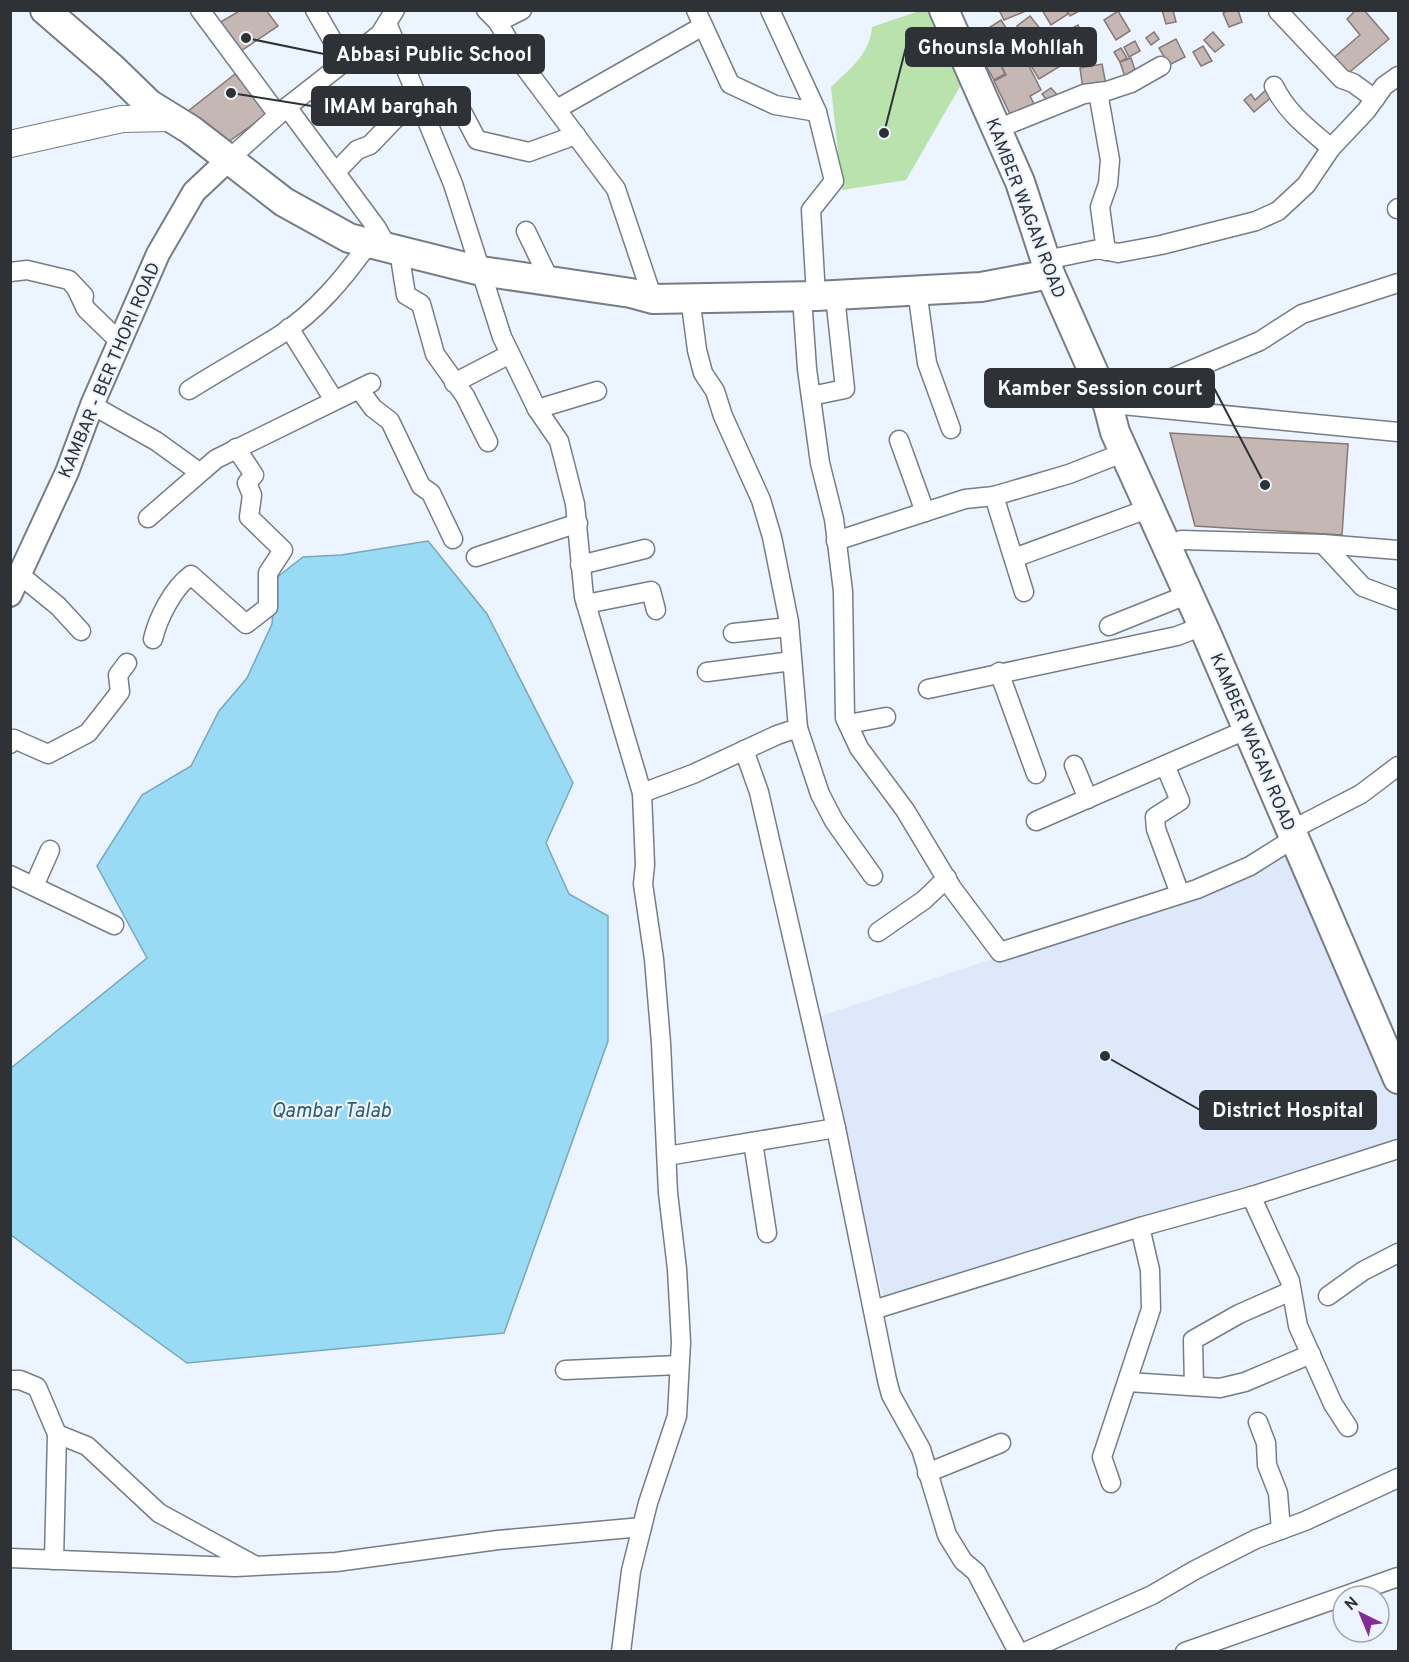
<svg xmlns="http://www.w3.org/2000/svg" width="1409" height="1662" font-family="Overpass,sans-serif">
<rect width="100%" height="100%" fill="#ecf4ff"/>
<polygon fill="#dde9fa" points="1293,850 1398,1095 1398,1139 883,1297 818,1017 1259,870"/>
<path fill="#bae2ac" d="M919 11H932L965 78 906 180 842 190 831 87C850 69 870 54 872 27Z"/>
<polygon fill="#99daf5" stroke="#79a7bb" stroke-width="1.5" points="428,541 487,614 573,783 546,843 569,894 608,916 608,1041 504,1333 187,1363 11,1235 11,1068 147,958 97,866 142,795 191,766 219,711 247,678 272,624 275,579 303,557 341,555"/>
<g fill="#c5b8b4" stroke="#857875" stroke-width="1.5">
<polygon points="241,10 266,10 278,26 241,51 219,23"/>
<polygon points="999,10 1026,10 1026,11 1004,20"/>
<polygon points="1042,10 1066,10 1068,14 1051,25"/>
<polygon points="1067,10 1081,10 1070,16"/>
<polygon points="1162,10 1173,10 1176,22 1166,24"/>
<polygon points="1229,10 1238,10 1242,22 1229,27 1223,13"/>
<polygon points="1356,10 1364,10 1389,39 1345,76 1331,60 1360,35 1347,19"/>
<polygon points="1118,11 1130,31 1116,40 1104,20"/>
<polygon points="1030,16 1046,36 1037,42 1029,31 1023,35 1017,26"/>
<polygon points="1001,20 1008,31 993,40 987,29"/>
<polygon points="1078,25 1088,46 1070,55 1059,35"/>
<polygon points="1154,32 1159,39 1151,45 1146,38"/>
<polygon points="1213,32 1224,45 1215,52 1204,40"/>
<polygon points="1025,36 1040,61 1058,50 1051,39 1057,36 1072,59 1039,79 1016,41"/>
<polygon points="1176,39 1185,57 1169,65 1159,48"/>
<polygon points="1135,41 1140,51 1129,57 1124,47"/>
<polygon points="1203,46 1212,61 1201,66 1193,52"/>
<polygon points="1121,48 1127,58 1120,62 1114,52"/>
<polygon points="1023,54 1041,90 1030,96 1035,106 1012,118 994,81 1006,75 1001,65"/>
<polygon points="1090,56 1092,65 1081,67 1079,59"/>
<polygon points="997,58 1005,74 994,80 985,64"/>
<polygon points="1131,58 1136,73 1125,77 1120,62"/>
<polygon points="1102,64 1106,85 1083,89 1080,68"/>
<polygon points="235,74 269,113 221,147 182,116"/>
<polygon points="1051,88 1059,97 1050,104 1042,94"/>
<polygon points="1267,89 1273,96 1254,112 1244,100 1251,94 1255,100"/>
<polygon points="1170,433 1348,444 1342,535 1195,526"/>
</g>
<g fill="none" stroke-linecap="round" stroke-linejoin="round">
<defs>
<g id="minor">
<polyline points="200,10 278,115"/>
<polyline points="315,10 345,62"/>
<polyline points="486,10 498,22 520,61 616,189 653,299"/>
<polyline points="696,10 730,84 775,105 817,112"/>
<polyline points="770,10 817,112 834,181 811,210 816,296"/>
<polyline points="1278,11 1342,79 1353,83 1375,99"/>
<polyline points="498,22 522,10"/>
<polyline points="387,23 453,184 502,337 537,409 559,441 575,504 584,597 642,793 645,865 643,884 654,959 661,1043 668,1193 677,1269 681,1342 677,1416 648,1503 631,1571 621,1652"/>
<path d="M1274 86C1287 113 1309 129 1331 148"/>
<polyline points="1098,92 1110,160 1108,184 1100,207 1106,251"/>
<polyline points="459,106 477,140 529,152 576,135"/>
<polyline points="287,107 376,227 388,248"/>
<polyline points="557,109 703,26"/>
<polyline points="997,129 1084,94 1107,91 1131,83 1161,66"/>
<polyline points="229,159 287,107 380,34 395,10"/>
<polyline points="336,172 357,150 370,145 395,119 419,102"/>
<polyline points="1397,209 1398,208"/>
<polyline points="526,231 550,281"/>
<polyline points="399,251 406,295 421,304 435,354 465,396 488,442"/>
<polyline points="1046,260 1099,249 1118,253 1161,245 1256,221 1278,211 1306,185 1331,148 1366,111 1384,86 1398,76"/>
<polyline points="10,272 27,270 69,280 84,296"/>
<polyline points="76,288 86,309 119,341"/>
<polyline points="917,290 927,363 951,429"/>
<polyline points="690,297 697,350 703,373 715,391 723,416 761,500 772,537 789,622 798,728 820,794 834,821 873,876"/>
<polyline points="802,297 807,369 820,463 834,519 843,591 845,718 859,748 905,810 952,888 1000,952 1197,889 1250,866 1293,839"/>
<polyline points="289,328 334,400"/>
<polyline points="454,383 510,354"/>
<polyline points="359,389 373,408 390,421 421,486 431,493 453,539"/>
<path d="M189 390C219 371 250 354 280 335 316 312 344 278 369 243"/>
<polyline points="811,396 845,389 835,296"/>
<polyline points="92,405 156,441 199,472"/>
<polyline points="1122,405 1398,432"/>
<polyline points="1130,405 1153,386 1260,341 1302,314 1398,283"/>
<polyline points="537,409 597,391"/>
<polyline points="899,440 925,512"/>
<polyline points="994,496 1024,592"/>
<polyline points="148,518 216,459 371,383"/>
<polyline points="1181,540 1323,544 1398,550"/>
<polyline points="836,541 965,499 994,496 1069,474 1125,452"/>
<polyline points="1323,544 1363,587 1398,600"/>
<polyline points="476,557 578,523"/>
<polyline points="1014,558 1150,508"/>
<polyline points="580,565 645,549"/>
<polyline points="20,575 58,606 81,631"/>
<polyline points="586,604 651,591 656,610"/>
<polyline points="1109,626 1189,594"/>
<polyline points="733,633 789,627"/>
<path d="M153 639C158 618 173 588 191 575L246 624 268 607V573L283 550 249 517 252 495 247 483 254 475 236 448"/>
<polyline points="707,672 792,661"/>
<polyline points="999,672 1036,774"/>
<polyline points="928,689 1177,636 1203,626"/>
<polyline points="848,724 886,717"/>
<polyline points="10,744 14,739 48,754 88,733 120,692 118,675 127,663"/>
<polyline points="744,750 759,792 836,1128 887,1380 891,1395 921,1449 947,1535 963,1561 976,1572 1018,1652"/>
<polyline points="1074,765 1088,799"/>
<polyline points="1165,765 1180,801 1155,817 1156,829 1180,894"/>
<polyline points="642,793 693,774 777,735 798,728"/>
<polyline points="1036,821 1248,729"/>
<polyline points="1303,824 1361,794 1398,766"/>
<polyline points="10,875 114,925"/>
<polyline points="34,886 50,850"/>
<polyline points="878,932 924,900 947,878"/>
<polyline points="753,1142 767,1233"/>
<polyline points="667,1156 836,1128"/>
<polyline points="1251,1196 1290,1281 1298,1326 1333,1404 1348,1427"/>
<polyline points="1328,1296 1363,1271 1398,1253"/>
<polyline points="873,1310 1140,1227 1255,1195 1398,1149"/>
<polyline points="565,1370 679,1365"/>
<polyline points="10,1380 20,1380 37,1387 57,1434 87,1446 159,1513 254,1565"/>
<polyline points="1128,1382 1220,1388 1245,1382 1311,1354"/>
<polyline points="1194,1386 1193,1340 1239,1314 1291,1291"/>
<polyline points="1258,1422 1266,1443 1267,1465 1278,1493 1281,1530"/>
<polyline points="927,1473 1001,1443"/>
<polyline points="1111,1483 1102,1457 1151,1309 1150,1270 1140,1227"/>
<polyline points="10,1558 235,1567 336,1562 498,1540 642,1527"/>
<polyline points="54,1560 57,1434"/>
<polyline points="1025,1652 1152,1595 1195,1570 1256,1539 1305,1521 1398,1478"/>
<polyline points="1185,1652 1398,1577"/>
</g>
<polyline id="tertiary" points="10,595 67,472 92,405 158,254 194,192 229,159"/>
<polyline id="secondary" points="10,144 122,119 168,118"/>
<g id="primary">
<polyline points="45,10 112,68 149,104 191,130 284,202 349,238 481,271 631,293 653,299 816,296 981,287 1050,274"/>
<polyline points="944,10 1020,182 1050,274 1108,405 1115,432 1207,635 1398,1079"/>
</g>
</defs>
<use href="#minor" stroke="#767d86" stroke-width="21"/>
<use href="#tertiary" stroke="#767d86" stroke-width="26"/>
<use href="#secondary" stroke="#767d86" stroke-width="28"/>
<use href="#primary" stroke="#767d86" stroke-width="32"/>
<use href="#minor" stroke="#fff" stroke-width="18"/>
<use href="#tertiary" stroke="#fff" stroke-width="22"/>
<use href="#secondary" stroke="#fff" stroke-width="26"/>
<use href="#primary" stroke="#fff" stroke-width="28"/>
</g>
<g text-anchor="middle" stroke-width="4.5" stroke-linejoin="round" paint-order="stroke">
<g font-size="18" fill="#2e3135" stroke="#ecf4ff">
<text transform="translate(1026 208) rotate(69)" y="6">KAMBER WAGAN ROAD</text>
<text transform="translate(109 370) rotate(-67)" y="6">KAMBAR - BER THORI ROAD</text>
<text transform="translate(1253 742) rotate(67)" y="6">KAMBER WAGAN ROAD</text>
</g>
<g font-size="20" font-style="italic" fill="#2b5d70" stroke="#ecf4ff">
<text x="331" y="1117">Qambar Talab</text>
</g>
</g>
<path fill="none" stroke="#2e3135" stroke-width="2" d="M884 133L906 47M246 38L324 54M231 93L312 106M1265 485L1214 388M1105 1056L1200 1110"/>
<g fill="#2e3135" stroke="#ecf4ff" stroke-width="2">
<circle cx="884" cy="133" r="6"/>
<circle cx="246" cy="38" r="6"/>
<circle cx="231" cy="93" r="6"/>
<circle cx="1265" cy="485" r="6"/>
<circle cx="1105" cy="1056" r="6"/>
</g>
<g fill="#2e3135" stroke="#2e3135" stroke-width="2">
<rect x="906" y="28" width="190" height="38" rx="6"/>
<rect x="324" y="35" width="220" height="38" rx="6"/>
<rect x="312" y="87" width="158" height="38" rx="6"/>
<rect x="985" y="369" width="229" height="38" rx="6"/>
<rect x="1200" y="1091" width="176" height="38" rx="6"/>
</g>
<g font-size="20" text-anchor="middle" font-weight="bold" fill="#fff">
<text x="1001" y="54">Ghounsla Mohllah</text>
<text x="434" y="61">Abbasi Public School</text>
<text x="391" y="113">IMAM barghah</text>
<text x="1100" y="395">Kamber Session court</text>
<text x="1288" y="1117">District Hospital</text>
</g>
<rect width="1409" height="1662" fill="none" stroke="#2e3135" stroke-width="24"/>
<g transform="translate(1361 1614) rotate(317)"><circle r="28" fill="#ecf4ff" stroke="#a0a6ae" stroke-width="1.5"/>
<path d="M0-4.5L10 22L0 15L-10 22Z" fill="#842b97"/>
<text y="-9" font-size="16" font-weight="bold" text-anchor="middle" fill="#2e3135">N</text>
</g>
</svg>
